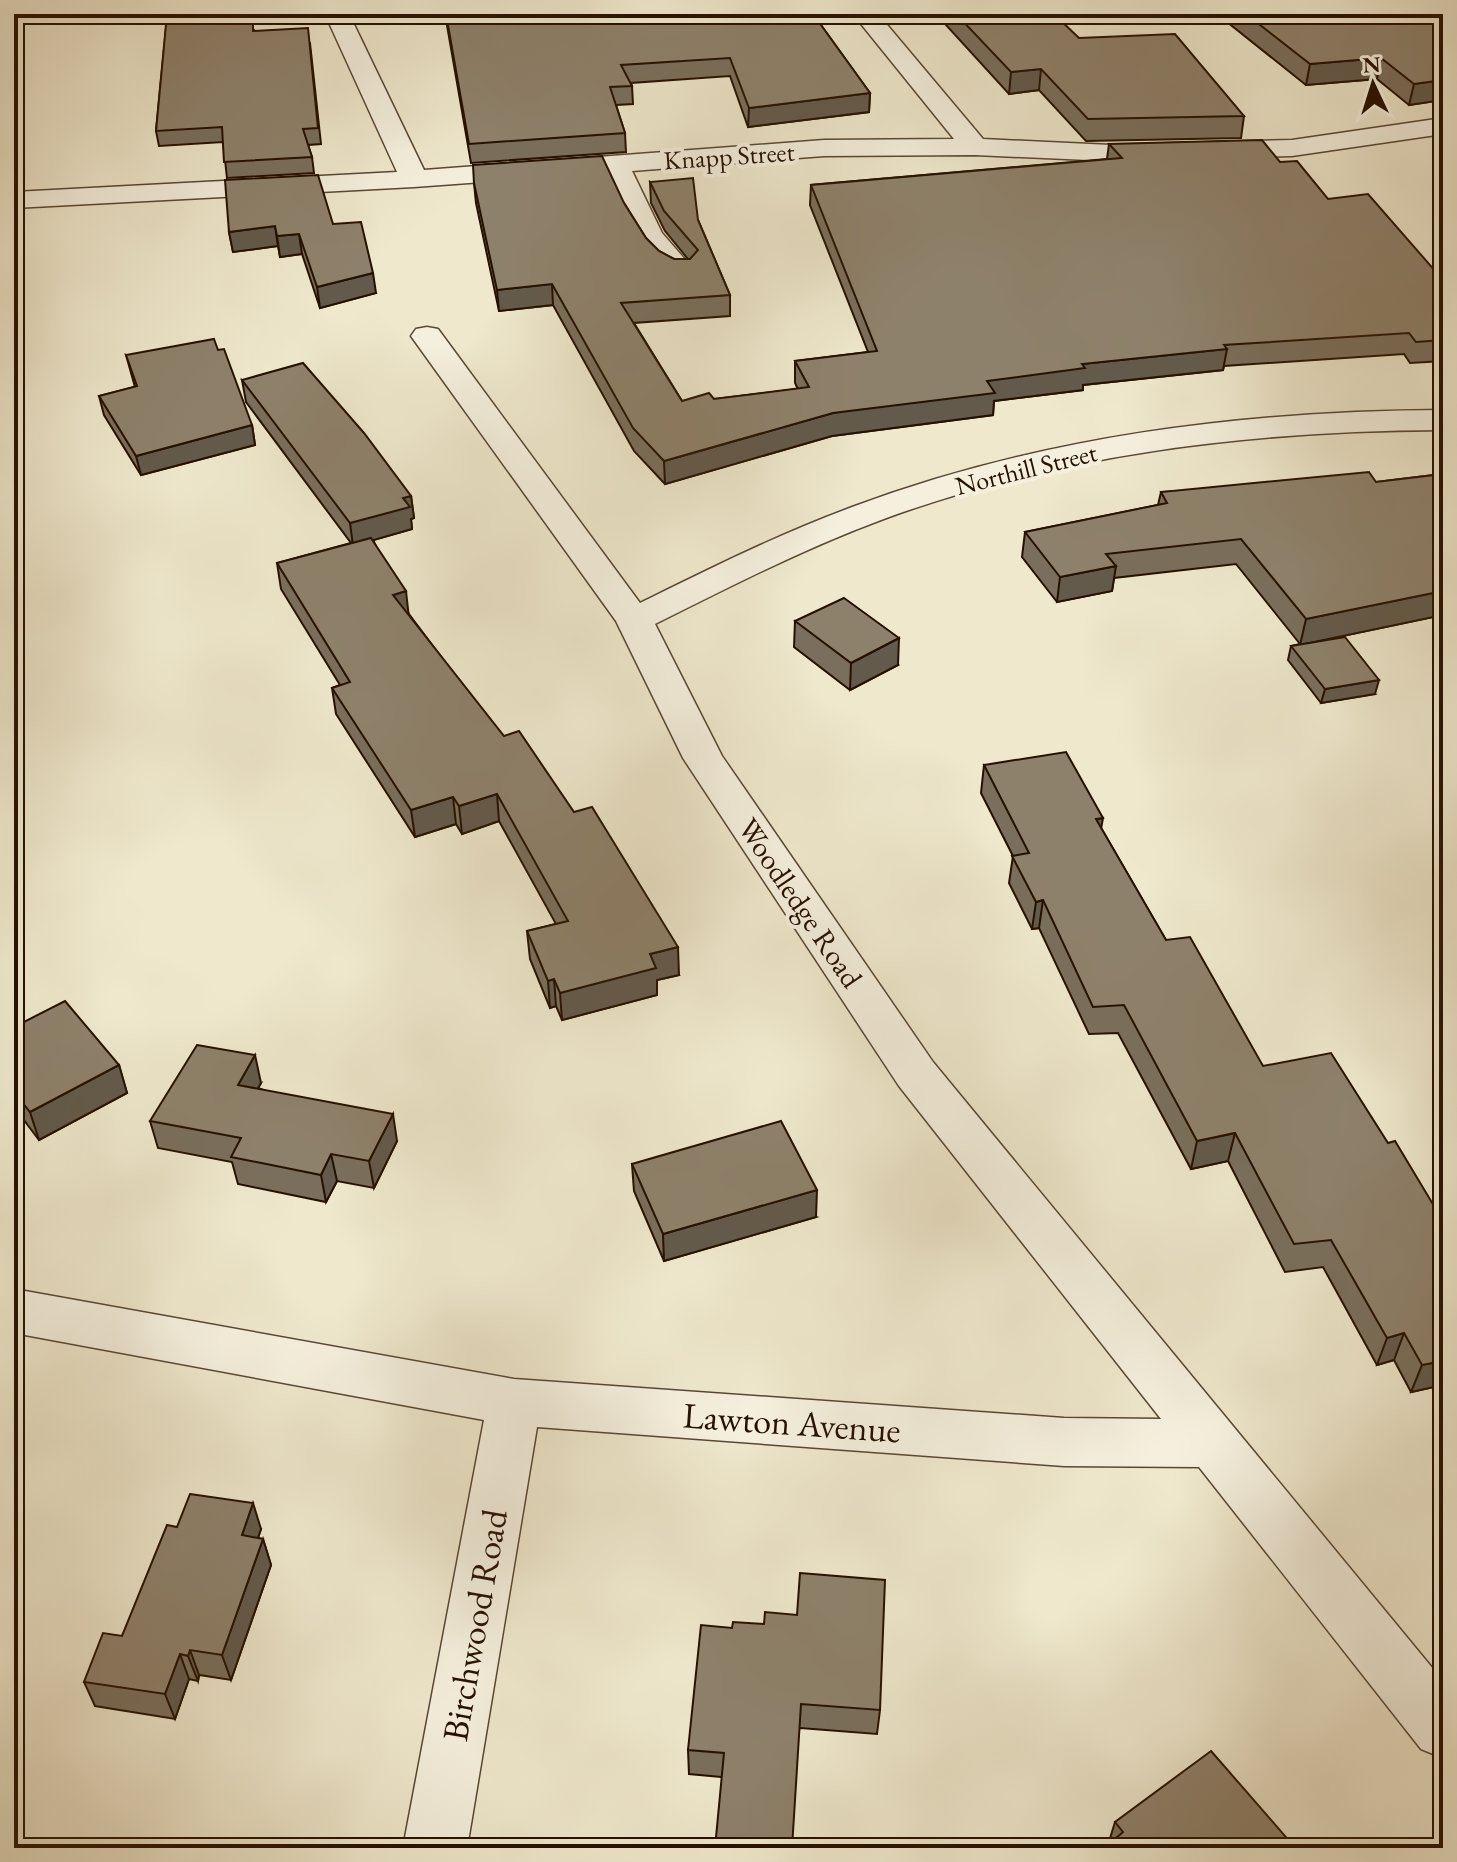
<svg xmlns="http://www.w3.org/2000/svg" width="1457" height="1862" font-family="'EB Garamond',serif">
<rect width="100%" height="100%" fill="#efe8cd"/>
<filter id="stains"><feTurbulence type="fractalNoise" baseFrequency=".0025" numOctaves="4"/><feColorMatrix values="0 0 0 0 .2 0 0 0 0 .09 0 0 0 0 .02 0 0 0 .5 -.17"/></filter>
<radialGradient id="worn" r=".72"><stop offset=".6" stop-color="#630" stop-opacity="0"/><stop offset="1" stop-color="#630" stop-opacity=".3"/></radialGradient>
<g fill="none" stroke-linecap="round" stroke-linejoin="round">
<defs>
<g id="minor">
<path d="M325 14H349L424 170 824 140 954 139 853 14H878L983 139 1111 145 1292 140 1443 118V134L1292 156 1111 161 975 155 824 156 632 171 662 233 695 271 690 277C648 288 620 203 605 173L414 187 14 208V192L397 172Z"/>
<path d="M427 327 438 329 640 603C711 568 781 533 855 506 1043 436 1243 411 1443 410V430C1252 431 1062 453 881 520 803 549 729 587 655 624L722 756 933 1062 1443 1681V1758L1421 1749 1199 1467 1064 1466 537 1427 467 1848H403L484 1420 14 1333V1289L514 1379 1064 1418 1161 1419 899 1086 683 758 616 621 411 336 416 329Z"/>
</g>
</defs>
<use href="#minor" stroke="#584733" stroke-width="3"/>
<use href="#minor" fill="#f5f0de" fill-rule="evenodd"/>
</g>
<g fill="#7a6f5c" stroke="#251100" stroke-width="2">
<polygon points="163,14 239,14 240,17 255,31 310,43 321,144 308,145 312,157 314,173 227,178 223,142 159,146 156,131 167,17 164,17"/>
<polygon points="445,14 813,14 870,93 869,112 748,127 730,76 631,83 632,86 633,104 616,105 625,133 626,152 471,163"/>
<polygon points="936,14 1026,14 1032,19 1079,38 1244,116 1241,138 1086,141 1039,90 1009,94"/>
<polygon points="1217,14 1431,14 1437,19 1443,20 1443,100 1409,105 1377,79 1306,85"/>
<polygon points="1109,144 1280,162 1328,199 1443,280 1443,361 1410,363 1404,354 1224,366 1223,370 1083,385 1083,390 994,401 993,415 832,436 665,484 634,451 553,305 499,311 476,203 474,183 624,203 646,238 659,251 674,259 688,259 665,231 651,203 650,182 698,220 730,295 730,316 634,323 682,401 714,399 798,389 795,383 795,361 868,352 810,205 811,185 1107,159"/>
<polygon points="333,224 376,293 320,308 302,254 280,257 278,246 233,252 229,232"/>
<polygon points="126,355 252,425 255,445 141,475 104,415 99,396 135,387"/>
<polygon points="242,380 411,496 414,518 411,519 412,529 373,540 409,614 679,975 657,980 657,995 562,1020 556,1006 550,1008 530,959 527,931 556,924 499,821 462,834 456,824 415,837 336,714 332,688 340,685 281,589 277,563 351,543 246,402"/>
<polygon points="1443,474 1443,615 1309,643 1375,694 1321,703 1288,660 1291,646 1300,644 1236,564 1114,578 1112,591 1057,602 1022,557 1025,532 1158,505 1161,492 1376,482"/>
<polygon points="795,621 898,665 850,690 794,647"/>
<polygon points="984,765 1101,828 1166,940 1263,1066 1388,1143 1443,1221 1443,1385 1411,1392 1394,1360 1377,1365 1323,1267 1285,1272 1228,1161 1191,1169 1118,1033 1089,1034 1039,928 1032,929 1009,883 1013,856 981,793"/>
<polygon points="14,1027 119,1065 127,1093 39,1140 14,1107"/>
<polygon points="261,1083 258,1088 397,1141 374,1188 337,1181 326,1202 238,1184 232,1162 158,1148 150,1121"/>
<polygon points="632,1164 816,1217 664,1261 634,1191"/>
<polygon points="177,1527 261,1529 258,1538 263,1539 271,1565 231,1680 199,1675 198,1681 189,1679 175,1719 95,1706 84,1682 122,1636"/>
<polygon points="764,1624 880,1710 877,1734 800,1728 721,1777 689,1774 688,1750 732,1628"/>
<polygon points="1115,1822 1290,1848 1107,1848"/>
</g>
<g fill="#635a4b" stroke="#251100" stroke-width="2">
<polygon points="1381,58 1377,79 1306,85 1310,64"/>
<polygon points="1041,69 1039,90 1009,94 1011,72"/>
<polygon points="1443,80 1443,100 1409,105 1414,84"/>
<polygon points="870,93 869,112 748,127 749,108"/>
<polygon points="275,226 278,246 233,252 229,232"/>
<polygon points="299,234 302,254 280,257 277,236"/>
<polygon points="373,273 376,293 320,308 317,287"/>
<polygon points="552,284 553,305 499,311 497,290"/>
<polygon points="1227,349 1223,370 1083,385 1083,390 994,401 993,415 832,436 665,484 664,461 833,413 987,381 1082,364"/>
<polygon points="252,425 255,445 141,475 136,456"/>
<polygon points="411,496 414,518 411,519 412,529 353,546 350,523 403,498"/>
<polygon points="1116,566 1112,591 1057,602 1060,577"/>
<polygon points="406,591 409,618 393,595"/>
<polygon points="1443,591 1443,615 1300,645 1306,619"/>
<polygon points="899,638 898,665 850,690 851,663"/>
<polygon points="1379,680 1375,694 1321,703 1325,689"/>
<polygon points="497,794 499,821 462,834 459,806"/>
<polygon points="453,797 456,824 415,837 411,810"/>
<polygon points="1103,818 1098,845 1096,819"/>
<polygon points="1043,900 1039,928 1032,929 1036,902"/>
<polygon points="678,947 679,975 657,980 657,995 562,1020 560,993 650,954"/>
<polygon points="554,979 556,1006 550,1008 548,981"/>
<polygon points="255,1055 261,1083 245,1112 238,1085"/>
<polygon points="119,1065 127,1093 39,1140 30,1112"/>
<polygon points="393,1114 397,1141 374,1188 369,1161"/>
<polygon points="1235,1133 1228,1161 1191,1169 1197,1141"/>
<polygon points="331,1154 337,1181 326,1202 321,1175"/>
<polygon points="817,1190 816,1217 664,1261 663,1234"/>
<polygon points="1404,1333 1394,1360 1377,1365 1387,1338"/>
<polygon points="1443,1361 1443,1385 1411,1392 1422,1365"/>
<polygon points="253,1503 261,1529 250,1561 242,1535"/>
<polygon points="263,1539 271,1565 231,1680 222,1655"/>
<polygon points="190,1650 199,1675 198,1681 188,1656"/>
<polygon points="180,1654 189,1679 175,1719 165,1694"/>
</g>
<g fill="#8e816b" stroke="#251100" stroke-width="2">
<polygon points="167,14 238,14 238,17 253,16 253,31 308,28 318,128 303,129 312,157 224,162 222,127 156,131"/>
<polygon points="446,14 813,14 870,93 749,108 730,58 621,65 632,86 610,87 625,133 469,144"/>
<polygon points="956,14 1026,14 1032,19 1057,17 1079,38 1175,34 1244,116 1088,119 1041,69 1011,72"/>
<polygon points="1246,14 1431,14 1437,19 1443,20 1443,80 1414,84 1381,58 1310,64"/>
<polygon points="1262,140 1280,162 1297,161 1328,199 1368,194 1443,280 1443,340 1416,342 1409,333 1224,345 1227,349 1082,364 1085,368 987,381 995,393 833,413 664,461 633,428 552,284 497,290 474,183 473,165 602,156 624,203 646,238 659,251 674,259 690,259 698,250 664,211 650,182 693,178 698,220 730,295 621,303 682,401 709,393 714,399 809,387 795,361 877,351 811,185 1122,158 1109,144"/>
<polygon points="318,175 333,224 361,222 373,273 317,287 299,234 277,236 275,226 229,232 225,180"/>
<polygon points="214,339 218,350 224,349 252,425 136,456 99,396 137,386 126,355"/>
<polygon points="303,363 364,433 411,496 403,498 410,507 350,523 242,380"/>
<polygon points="1369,472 1376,482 1443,474 1443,591 1306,619 1241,539 1106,554 1116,566 1060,577 1025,532 1167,503 1161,492"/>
<polygon points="371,538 406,591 393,595 504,736 519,731 574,812 592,807 678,947 650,954 656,968 560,993 554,979 548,981 527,931 568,921 497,794 459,806 453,797 411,810 332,688 350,682 277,563"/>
<polygon points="844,598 899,638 851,663 795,621"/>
<polygon points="1345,637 1379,680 1325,689 1291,646"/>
<polygon points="1066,752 1103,818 1096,819 1166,940 1190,937 1263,1066 1331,1053 1388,1143 1395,1141 1443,1221 1443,1361 1422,1365 1404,1333 1387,1338 1331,1240 1294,1244 1235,1133 1197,1141 1124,1005 1093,1007 1043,900 1036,902 1012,856 1029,853 984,765"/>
<polygon points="65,1001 119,1065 30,1112 14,1092 14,1027"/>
<polygon points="197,1045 255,1055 238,1085 393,1114 369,1161 331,1154 321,1175 231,1157 241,1138 150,1121"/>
<polygon points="781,1121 817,1190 663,1234 632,1164"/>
<polygon points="190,1494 253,1503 242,1535 263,1539 222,1655 190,1650 188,1656 180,1654 165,1694 84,1682 103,1633 122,1636 167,1525 177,1527"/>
<polygon points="800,1573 885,1580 880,1710 801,1704 792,1848 715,1848 724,1753 688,1750 701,1625 732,1628 733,1622 764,1624 765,1612 797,1615"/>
<polygon points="1211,1751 1292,1844 1287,1848 1110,1848 1108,1845 1123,1832 1115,1822"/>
</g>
<g text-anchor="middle" stroke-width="8" stroke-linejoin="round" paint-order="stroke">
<g font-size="26" fill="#251100" stroke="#f5f0de">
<text transform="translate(729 156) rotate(-4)" y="9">Knapp Street</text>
<text transform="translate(1026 469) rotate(-14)" y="9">Northill Street</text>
</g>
<g font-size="30" fill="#251100" stroke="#f5f0de">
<text transform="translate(800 903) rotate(56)" y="10">Woodledge Road</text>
</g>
<g font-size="36" fill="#251100" stroke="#f5f0de">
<text transform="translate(792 1422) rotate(4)" y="13">Lawton Avenue</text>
<text transform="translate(474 1625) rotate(-80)" y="13">Birchwood Road</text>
</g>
</g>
<rect width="1457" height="1862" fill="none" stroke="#efe8cd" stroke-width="48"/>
<rect x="16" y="16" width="1425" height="1830" fill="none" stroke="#251100" stroke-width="4"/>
<rect x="24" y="24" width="1409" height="1814" fill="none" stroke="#251100" stroke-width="2"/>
<g transform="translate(1373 84) rotate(356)" stroke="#f5f0de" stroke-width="6" paint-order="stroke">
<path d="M0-6L14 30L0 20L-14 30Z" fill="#251100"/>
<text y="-12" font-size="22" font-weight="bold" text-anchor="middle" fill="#251100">N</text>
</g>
<rect width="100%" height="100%" filter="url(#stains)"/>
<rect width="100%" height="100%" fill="url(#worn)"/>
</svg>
